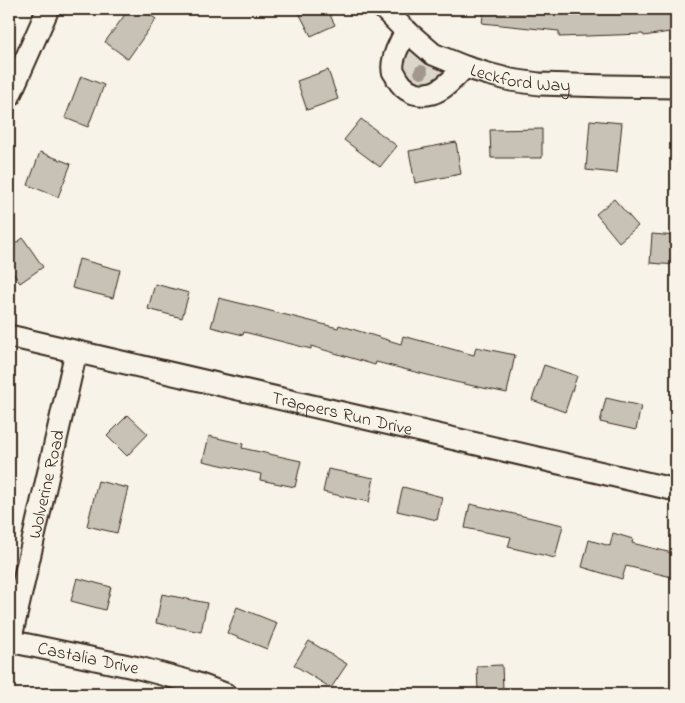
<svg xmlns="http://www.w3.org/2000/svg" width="685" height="703" font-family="'Indie Flower',sans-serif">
<rect width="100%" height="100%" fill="#f7f3e8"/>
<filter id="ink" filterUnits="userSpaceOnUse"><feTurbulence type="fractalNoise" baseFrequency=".02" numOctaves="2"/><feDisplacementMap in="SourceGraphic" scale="10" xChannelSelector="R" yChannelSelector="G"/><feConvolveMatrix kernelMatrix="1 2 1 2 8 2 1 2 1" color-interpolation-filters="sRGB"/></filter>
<g filter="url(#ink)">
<polygon fill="#dbd6cb" stroke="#8b8074" points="411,49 430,62 446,71 444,79 424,89 403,76 404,54"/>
<g fill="#c8c1b6" stroke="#3b2a1e">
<polygon points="129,9 141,9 156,19 128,59 105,42"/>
<polygon points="297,9 327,9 335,25 311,36"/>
<polygon points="484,9 539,9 539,11 591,9 676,9 676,31 644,36 643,34 559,37 559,31 482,23"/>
<polygon points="328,70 338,99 307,110 297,81"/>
<polygon points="81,76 104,85 88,127 65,118"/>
<polygon points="361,119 397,146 380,167 344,140"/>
<polygon points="590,120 622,123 617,173 586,170"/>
<polygon points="542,129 542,158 491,158 490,130"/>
<polygon points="456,142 461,174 415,183 409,151"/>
<polygon points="40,152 71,164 58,197 28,185"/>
<polygon points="614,199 638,226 619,242 596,214"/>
<polygon points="652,234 676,236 676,265 650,263"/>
<polygon points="23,238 43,267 20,283 9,267 9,248"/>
<polygon points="79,259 120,270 113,298 72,288"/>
<polygon points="155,284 189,293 182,318 148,309"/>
<polygon points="219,298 338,328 339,325 401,344 403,336 474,355 476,347 515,355 507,393 455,382 376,362 375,365 311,346 311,349 244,332 243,335 211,327"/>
<polygon points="544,365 577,376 565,412 532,400"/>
<polygon points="606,398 641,406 636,430 600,422"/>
<polygon points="128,415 148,434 127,456 107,436"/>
<polygon points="209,436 243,444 242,448 301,461 295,487 260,480 261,474 203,461"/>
<polygon points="328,469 374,478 369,502 323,492"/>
<polygon points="98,481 128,488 117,533 87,526"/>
<polygon points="403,487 442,497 437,520 397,511"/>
<polygon points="470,504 563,525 555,558 508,547 511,537 465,528"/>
<polygon points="613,533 633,539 632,543 676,554 676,578 626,566 622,579 582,567 589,540 610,546"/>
<polygon points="77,578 111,587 105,610 71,601"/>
<polygon points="162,594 207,603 201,632 156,623"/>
<polygon points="237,607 277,623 267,649 227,633"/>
<polygon points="309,641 347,664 331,688 294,665"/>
<polygon points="502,665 503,690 478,691 477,666"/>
</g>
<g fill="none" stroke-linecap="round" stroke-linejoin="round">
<defs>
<g id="minor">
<path id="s1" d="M384 9 403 28 433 54 465 67 488 74 511 80 539 84 607 86 676 87"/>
<path d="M407 31C400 41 391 59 393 71 394 73 396 75 397 78 404 91 416 97 432 93 444 90 456 76 465 67"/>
<polyline points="9,97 48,9"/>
<path id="s2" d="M9 336 676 490"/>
<path id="s3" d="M9 641 143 669 195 683 225 694"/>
<path id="s4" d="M9 646 76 352"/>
</g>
</defs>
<use href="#minor" stroke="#3b2a1e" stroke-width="25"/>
<use href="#minor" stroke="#f7f3e8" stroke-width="21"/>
</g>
<circle fill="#a1978c" cx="421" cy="72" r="7"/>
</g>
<g text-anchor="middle" stroke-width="5" stroke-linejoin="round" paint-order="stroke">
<g font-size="18" fill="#3b2a1e" stroke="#f7f3e8">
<text dy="6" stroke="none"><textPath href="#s1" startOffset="158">Leckford Way</textPath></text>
<text dy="6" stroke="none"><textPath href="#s2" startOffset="342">Trappers Run Drive</textPath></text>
<text dy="6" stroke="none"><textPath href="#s4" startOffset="166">Wolverine Road</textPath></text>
<text dy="6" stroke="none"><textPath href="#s3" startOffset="81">Castalia Drive</textPath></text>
</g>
</g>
<rect width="685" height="703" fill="none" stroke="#f7f3e8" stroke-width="30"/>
<rect x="15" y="15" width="655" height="673" fill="none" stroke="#3b2a1e" stroke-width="2" filter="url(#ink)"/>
</svg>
